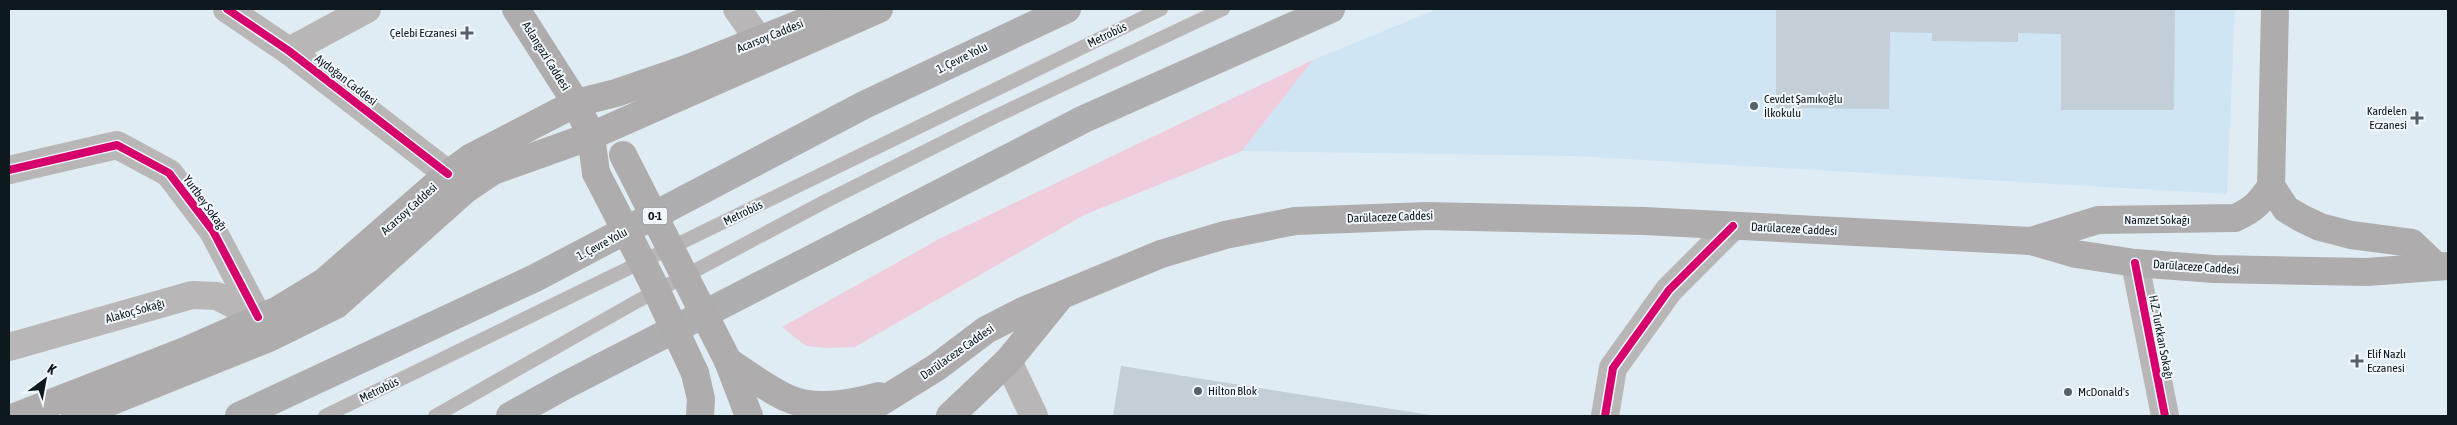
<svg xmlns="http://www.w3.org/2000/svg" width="2457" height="425" font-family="'Asap Condensed',sans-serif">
<rect width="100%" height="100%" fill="#dfecf4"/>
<polygon fill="#cfe5f3" points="1437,9 2235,9 2227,194 1575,156 1242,151 1313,60"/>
<polygon fill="#f0cddc" points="1313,60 1242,151 1084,215 855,347 827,348 806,346 782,327 939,239"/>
<g fill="#c3ced6">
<polygon points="1776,9 2175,9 2174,110 2061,110 2061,34 2018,33 2018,42 1932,41 1932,33 1890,32 1889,109 1776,108"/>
<polygon points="1121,366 1430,415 1429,416 1113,416"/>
</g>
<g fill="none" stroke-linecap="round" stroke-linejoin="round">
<g stroke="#b9b6b8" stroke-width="14">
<polyline points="325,416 1161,9"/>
<polyline points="435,416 634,303 826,201 994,117 1223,9"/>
</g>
<g stroke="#b9b6b8" stroke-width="28">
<polyline points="737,9 759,40"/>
<polyline points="289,51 367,9"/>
<polyline points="9,170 117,145 169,173 213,231 258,317"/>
<polyline points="2135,263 2165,416"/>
<polyline points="9,347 192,295 217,296 258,317"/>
<polyline points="1008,361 1034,416"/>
<polyline points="1605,416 1613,368 1669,290 1733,226"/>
</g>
<polyline stroke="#b9b6b8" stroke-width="28" points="227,9 289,51 448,174"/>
<g stroke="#afacae" stroke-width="28">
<polyline points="516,9 576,103 591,136 596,173"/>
<polyline points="2271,186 2286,209 2301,218 2320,227 2351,235 2412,243 2436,266"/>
<path d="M2031 241 2098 220 2235 218C2253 210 2261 202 2271 186L2275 9"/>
<path d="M728 361C747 374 767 389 787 398 815 411 851 404 879 396"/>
<polyline points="728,361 749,416"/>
<polyline points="695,373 701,399 700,416"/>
<polyline points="17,416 185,351 278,310 324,282 448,174 470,158 576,103 616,93 686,69 837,9"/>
<polyline points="75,416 269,338 336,305 466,189 493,171 591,136 879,9"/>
<polyline points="858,416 937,367 986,330 1023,311 1161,254 1225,235 1295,221 1427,216 1644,221 2031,241 2076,254 2135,263 2214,269 2367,272 2448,266"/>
<polyline points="950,416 1008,361 1060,297"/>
</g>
<g stroke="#aeaeb0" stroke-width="28">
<polyline points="239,416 535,278 864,105 1067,9"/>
<polyline points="510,416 564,386 1084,119 1331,9"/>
</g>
<g stroke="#afacae" stroke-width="28">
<polyline points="623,155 728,361"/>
<polyline points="596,173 651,279 695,373"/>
</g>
<defs>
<g id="cycleway">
<polyline points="227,9 289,51 448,174"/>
<polyline points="9,170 117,145 169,173 213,231 258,317"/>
<polyline points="2135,263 2165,416"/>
<polyline points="1605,416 1613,368 1669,290 1733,226"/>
</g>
</defs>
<use href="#cycleway" stroke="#f2f8fc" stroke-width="11"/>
<use href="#cycleway" stroke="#d6006c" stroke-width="8"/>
</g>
<g fill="#56626a" stroke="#f2f8fc" stroke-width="2">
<path d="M464.5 25.5h5v5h5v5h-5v5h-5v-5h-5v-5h5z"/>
<circle cx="1754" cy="106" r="5"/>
<path d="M2414.5 110.5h5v5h5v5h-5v5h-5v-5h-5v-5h5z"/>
<path d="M2354.5 353.5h5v5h5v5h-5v5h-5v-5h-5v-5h5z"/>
<circle cx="1198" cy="391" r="5"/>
<circle cx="2068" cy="392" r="5"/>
</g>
<g text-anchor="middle" stroke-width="4" stroke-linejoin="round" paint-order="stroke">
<rect fill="#f2f8fc" stroke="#525b61" stroke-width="1" x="642.5" y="207.5" width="25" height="17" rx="4"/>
<g font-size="11" font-weight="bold" fill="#0d181f">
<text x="655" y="220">O-1</text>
</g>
<g font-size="12" fill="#0d181f" stroke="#f2f8fc" text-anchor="start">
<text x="457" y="37" text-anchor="end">Çelebi Eczanesi</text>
<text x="1764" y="103">Cevdet Şamıkoğlu<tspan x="1764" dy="14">İlkokulu</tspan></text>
<text x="2407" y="115" text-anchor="end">Kardelen<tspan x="2407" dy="14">Eczanesi</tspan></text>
<text x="2367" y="358">Elif Nazlı<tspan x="2367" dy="14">Eczanesi</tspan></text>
<text x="1208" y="395">Hilton Blok</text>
<text x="2078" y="396">McDonald's</text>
</g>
<g font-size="12" fill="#0d181f" stroke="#f2f8fc">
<text transform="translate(1107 35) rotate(-26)" y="4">Metrobüs</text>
<text transform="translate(770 36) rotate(-22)" y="4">Acarsoy Caddesi</text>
<text transform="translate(546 56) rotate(58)" y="4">Aslangazi Caddesi</text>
<text transform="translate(962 58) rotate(-26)" y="4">1. Çevre Yolu</text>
<text transform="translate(346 80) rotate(38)" y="4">Aydoğan Caddesi</text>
<text transform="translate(205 203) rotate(54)" y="4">Yurtbey Sokağı</text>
<text transform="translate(409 209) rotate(-42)" y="4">Acarsoy Caddesi</text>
<text transform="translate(743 213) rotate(-26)" y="4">Metrobüs</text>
<text transform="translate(1390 217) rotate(-2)" y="4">Darülaceze Caddesi</text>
<text x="2157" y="224">Namzet Sokağı</text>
<text transform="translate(1794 229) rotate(3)" y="4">Darülaceze Caddesi</text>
<text transform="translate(602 244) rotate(-28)" y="4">1. Çevre Yolu</text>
<text transform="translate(2196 267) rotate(4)" y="4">Darülaceze Caddesi</text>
<text transform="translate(135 311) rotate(-16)" y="4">Alakoç Sokağı</text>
<text transform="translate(2161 337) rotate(79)" y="4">H.Z. Turkkan Sokağı</text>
<text transform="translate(957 352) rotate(-35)" y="4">Darülaceze Caddesi</text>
<text transform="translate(379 390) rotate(-26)" y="4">Metrobüs</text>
</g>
</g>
<rect width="2457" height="425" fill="none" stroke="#0d181f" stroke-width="20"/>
<g transform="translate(45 380) rotate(32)" stroke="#f2f8fc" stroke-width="4" paint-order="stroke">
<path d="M0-4L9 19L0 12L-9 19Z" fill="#0d181f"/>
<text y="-8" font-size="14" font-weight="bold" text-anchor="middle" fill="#0d181f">K</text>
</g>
</svg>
